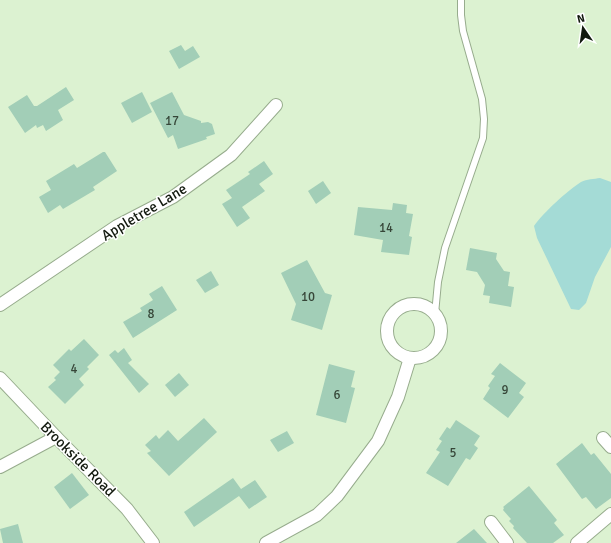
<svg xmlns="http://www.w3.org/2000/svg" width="611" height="543" font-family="Signika,sans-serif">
<rect width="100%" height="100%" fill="#dcf2d1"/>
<path fill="#a4dbd6" d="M600 178 611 182V247L595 277 586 303 579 310 571 309 537 238 534 226C543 213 568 190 581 182 587 179 594 179 600 178Z"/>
<g fill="#a2ceb7">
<polygon points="181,45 185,51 193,46 200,57 179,69 169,51"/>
<polygon points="66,87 74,100 58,110 63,120 46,131 43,125 37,128 36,125 25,133 8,107 27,95 34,106 37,106"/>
<polygon points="142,92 152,112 132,123 121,103"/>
<polygon points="172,92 184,115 201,121 201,123 208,122 212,124 215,134 206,137 207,139 178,149 173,135 168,138 150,103"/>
<polygon points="103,152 105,152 117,171 93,187 95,190 63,209 60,205 48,213 39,197 51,190 46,181 74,164 77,168"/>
<polygon points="264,161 273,174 259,184 265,191 242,207 250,218 237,227 222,204 232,198 226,190 250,174 248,172"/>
<polygon points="323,181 331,193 316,204 308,191"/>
<polygon points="393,203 407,205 406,213 413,214 409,236 412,237 409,255 381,252 383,240 354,235 358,207 392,210"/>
<polygon points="470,248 497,253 496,259 504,271 510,272 508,286 514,287 511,307 489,303 490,296 483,295 485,285 477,272 466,270"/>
<polygon points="307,260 325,293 332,295 322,330 291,320 296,304 281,273"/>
<polygon points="211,271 219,285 205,293 196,280"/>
<polygon points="162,286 177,310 133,338 123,322 142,311 140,308 153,300 149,294"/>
<polygon points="84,339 99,355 87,367 89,369 79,379 84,385 65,404 48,387 56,380 54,378 60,372 53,365 69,349 71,351"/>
<polygon points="124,348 132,360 128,363 149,384 139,393 109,355 115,350 118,353"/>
<polygon points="500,363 526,383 519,393 524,397 508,418 483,399 490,388 488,386 495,376 491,374"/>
<polygon points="329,364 355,371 351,387 355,388 346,423 316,415"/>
<polygon points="179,373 189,385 175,397 165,385"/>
<polygon points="204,418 217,432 169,476 147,453 151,451 145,445 156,435 159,439 168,430 178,441"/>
<polygon points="456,420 480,436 474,445 478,448 470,460 466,458 448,486 426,473 440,452 436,450 442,441 439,439 447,427 450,429"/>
<polygon points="287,431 294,443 278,452 270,440"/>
<polygon points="582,443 591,455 594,453 611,474 611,498 596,509 586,497 582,499 556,464"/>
<polygon points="72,473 89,495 70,509 54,487"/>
<polygon points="233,478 241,489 255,480 267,497 249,509 239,496 194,527 184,512"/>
<polygon points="529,486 557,520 554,523 564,535 553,543 527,543 513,528 514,526 509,521 511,519 503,510 504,508 503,507"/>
<polygon points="18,524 23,543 3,543 0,529"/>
<polygon points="474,529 487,543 456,543"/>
</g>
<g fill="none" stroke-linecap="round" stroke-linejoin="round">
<defs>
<polyline id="lane" points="435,314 438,282 445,248 483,138 484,119 482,99 463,31 461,15 461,0"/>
<g id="street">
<circle cx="414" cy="331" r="27"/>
<polyline points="0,305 117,226 173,197 231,155 276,105"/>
<polyline points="0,378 56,437 127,509 153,543"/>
<polyline points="603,438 611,447"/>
<polyline points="0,467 56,437"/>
<polyline points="491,522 507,543"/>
<polyline points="266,543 317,515 337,496 378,441 398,397 410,358"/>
<polyline points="577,543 611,514"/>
</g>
</defs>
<use href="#lane" stroke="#97ac8d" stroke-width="8"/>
<use href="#street" stroke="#97ac8d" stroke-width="14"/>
<use href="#lane" stroke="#fff" stroke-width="6"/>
<use href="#street" stroke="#fff" stroke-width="12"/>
</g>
<g text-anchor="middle" stroke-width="3" stroke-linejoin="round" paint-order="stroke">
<g font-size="13" fill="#364638">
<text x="172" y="125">17</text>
<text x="386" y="232">14</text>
<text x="308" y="301">10</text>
<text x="151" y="318">8</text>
<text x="74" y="373">4</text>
<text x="505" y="394">9</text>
<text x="337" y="399">6</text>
<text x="453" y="457">5</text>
</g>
<g font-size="15" fill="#12190e" stroke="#fff">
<text transform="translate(144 212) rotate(-31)" y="5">Appletree Lane</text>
<text transform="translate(78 459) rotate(45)" y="5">Brookside Road</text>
</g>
</g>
<g transform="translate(583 28) rotate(347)" stroke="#ffffff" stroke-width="3" paint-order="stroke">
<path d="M0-3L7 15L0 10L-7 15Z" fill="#12190e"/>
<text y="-6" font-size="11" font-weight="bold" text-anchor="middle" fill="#12190e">N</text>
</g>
</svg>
